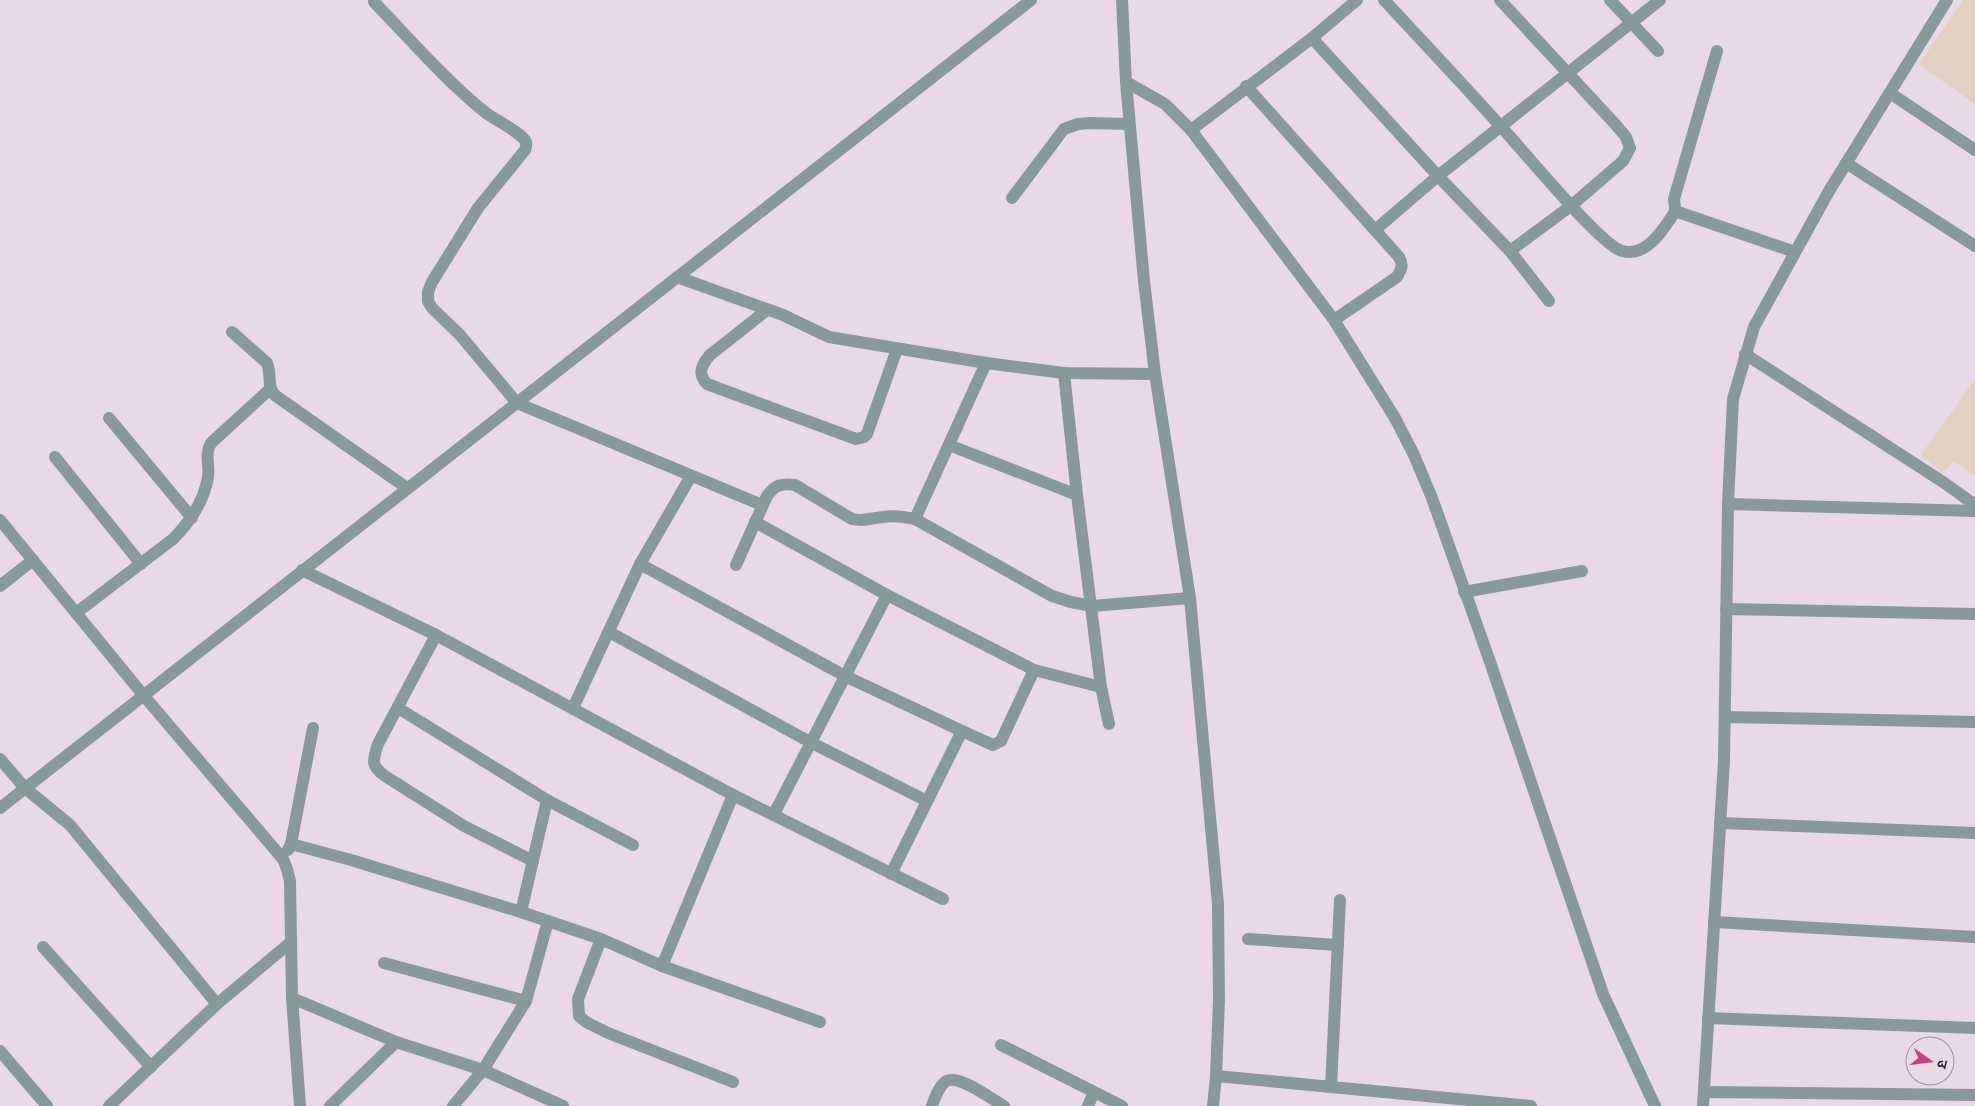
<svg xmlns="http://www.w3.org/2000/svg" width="1975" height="1106" font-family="Ubuntu,'Noto Sans Devanagari',sans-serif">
<rect width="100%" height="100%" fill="#e9d8e7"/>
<g fill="#e4d0c2">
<polygon points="1963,0 1975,0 1975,104 1919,64"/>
<polygon points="1975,379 1975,476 1954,461 1942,473 1921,455"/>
</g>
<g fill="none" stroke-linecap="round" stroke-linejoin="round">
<g stroke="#899" stroke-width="12">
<polyline points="1122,0 1126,82 1144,281 1155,374 1190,598 1218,904 1219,1000 1216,1076 1213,1106"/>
<path d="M1384 0C1424 43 1464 85 1503 129 1524 151 1600 245 1622 251 1647 258 1665 227 1676 210"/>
<polyline points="1500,0 1616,125 1626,137 1630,148 1623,161 1572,205 1510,251"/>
<polyline points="1610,0 1658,51"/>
<path d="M374 2C410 39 445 80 486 113 494 119 522 133 526 142 527 145 526 147 525 150L478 208 432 282 428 292V301L432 308 460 335 517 403 762 505"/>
<polyline points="1312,38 1438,176 1510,251 1549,301"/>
<polyline points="1717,51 1674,199 1675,208 1678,212 1795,252"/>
<polyline points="1126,82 1165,104 1191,130 1334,320 1395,418 1414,455 1432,498 1489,659 1603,994 1655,1106"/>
<path d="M1246 86 1399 257C1404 265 1401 269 1397 277L1334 320"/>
<polyline points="1890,93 1975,150"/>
<polyline points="1191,130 1312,38 1357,0"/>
<polyline points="1846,163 1975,246"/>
<polyline points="1012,198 1064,129 1078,124 1090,123 1129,124"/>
<polyline points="1375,230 1438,176 1660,0"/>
<polyline points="677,277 783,315 829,337 986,363"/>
<path d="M767 310 710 355C701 365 697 374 707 384L856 439 864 437 867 434 897 349"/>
<path d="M232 332 267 363C272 375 266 387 276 396L407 488"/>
<polyline points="1745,354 1943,482 1975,505"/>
<polyline points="1064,373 1077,495 1101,687 1109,724"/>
<polyline points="109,418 192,518"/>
<polyline points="949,445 1077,495"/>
<polyline points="55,457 141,564"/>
<polyline points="1728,504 1975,511"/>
<polyline points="915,519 986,363 1064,373 1155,374"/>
<polyline points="0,520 144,696 283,859 287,869 290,881 292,998 300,1106"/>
<polyline points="755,522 887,595 1034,670 1101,687"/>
<polyline points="640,564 845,676 962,731"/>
<path d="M736 565 767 496C775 485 781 483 795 485L852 519C866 522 870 518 883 517 894 515 904 517 915 519L1052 596 1071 602 1092 606 1190 598"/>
<polyline points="302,570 436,635 733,795 943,899"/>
<polyline points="0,586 33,560"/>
<polyline points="1464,592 1582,571"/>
<polyline points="1726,609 1975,614"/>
<path d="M76 613 173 539C189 523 204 501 208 477 210 465 204 455 211 443L270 389"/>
<polyline points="609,632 810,742 927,801"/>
<path d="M436 635 378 744C373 760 370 765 385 776L464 826 533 861"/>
<polyline points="398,708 547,800 633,845"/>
<polyline points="573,708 640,564 691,476"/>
<polyline points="1725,717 1975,722"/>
<polyline points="0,759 25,788 70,825 217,1004"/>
<polyline points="0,808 1031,0"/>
<polyline points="774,814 887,595"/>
<polyline points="1720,823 1975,833"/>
<polyline points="291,844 351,860 521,912 601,939 662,966 820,1022"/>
<polyline points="288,850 291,844 313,728"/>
<polyline points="891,874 962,731 993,745 1001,741 1034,670"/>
<polyline points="521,912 547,800"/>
<polyline points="1714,922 1975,937"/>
<polyline points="601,939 578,999 579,1016 586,1022 608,1033 733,1082"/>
<polyline points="1248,939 1338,945"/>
<polyline points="43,947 151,1067"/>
<polyline points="384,963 526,1001"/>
<polyline points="662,966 733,795"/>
<polyline points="292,998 396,1042 483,1070 563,1106"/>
<polyline points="1708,1018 1975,1028"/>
<polyline points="1001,1045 1122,1106"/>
<polyline points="0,1051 47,1106"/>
<polyline points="1216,1076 1531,1106"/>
<polyline points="1331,1087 1340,900"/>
<polyline points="1704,1092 1975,1095"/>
<polyline points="109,1106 217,1004 291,942"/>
<polyline points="330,1106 396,1042"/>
<polyline points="453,1106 483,1070 526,1001 548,921"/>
<path d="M932 1106C934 1099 939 1087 945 1082 957 1072 992 1100 1004 1106"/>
<polyline points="1088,1106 1094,1092"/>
<polyline points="1703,1106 1724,761 1728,504 1733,399 1754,327 1829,191 1947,0"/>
</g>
</g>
<g transform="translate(1930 1061) rotate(104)"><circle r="24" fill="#e9d8e7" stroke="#9d909c"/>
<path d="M0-4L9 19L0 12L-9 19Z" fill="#c74285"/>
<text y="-8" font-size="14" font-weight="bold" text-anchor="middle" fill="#2c252b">उ</text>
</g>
</svg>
